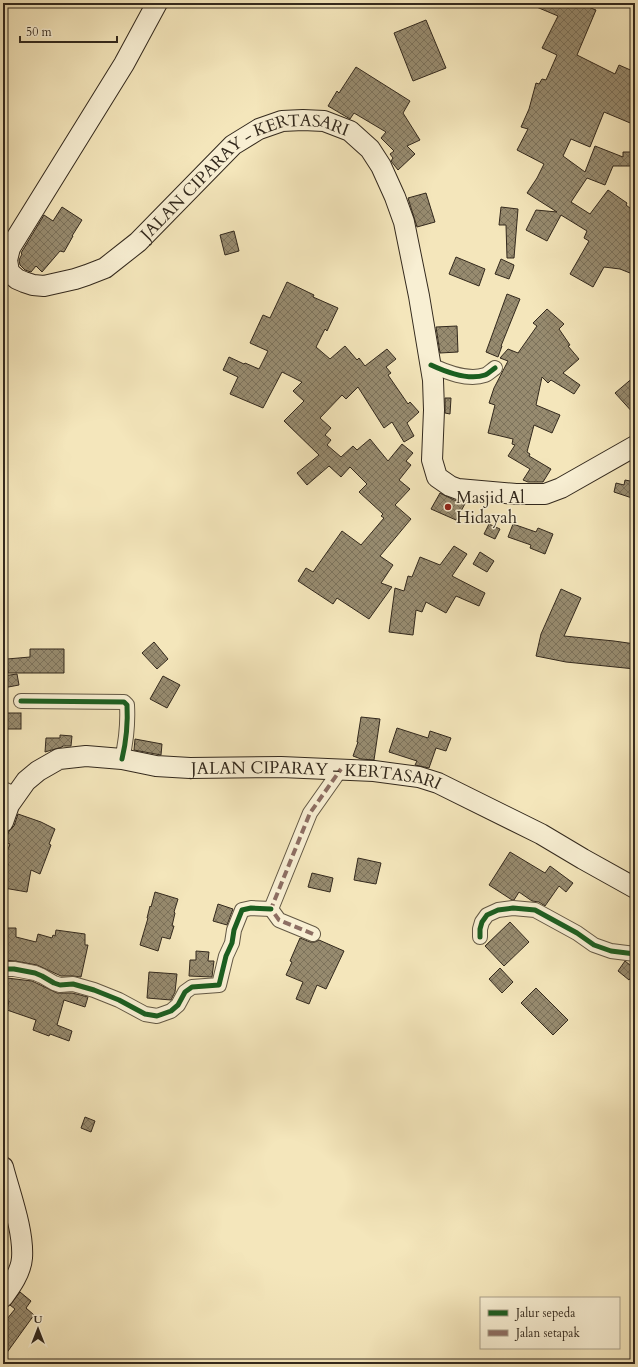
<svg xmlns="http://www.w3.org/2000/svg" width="638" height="1367" font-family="Cardo,serif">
<defs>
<pattern id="building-cross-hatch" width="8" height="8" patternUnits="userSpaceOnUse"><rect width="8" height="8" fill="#978b6f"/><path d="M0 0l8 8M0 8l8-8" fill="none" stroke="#7c725b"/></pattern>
</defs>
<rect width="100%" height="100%" fill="#f4e6bb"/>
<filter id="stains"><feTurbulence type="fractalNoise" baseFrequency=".005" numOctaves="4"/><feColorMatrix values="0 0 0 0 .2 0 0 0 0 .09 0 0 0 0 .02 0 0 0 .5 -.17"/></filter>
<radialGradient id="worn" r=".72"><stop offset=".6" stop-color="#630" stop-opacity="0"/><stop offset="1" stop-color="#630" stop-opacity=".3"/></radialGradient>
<g fill="url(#building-cross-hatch)" stroke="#33291d">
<polygon points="527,3 578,3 596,10 577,55 615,74 619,65 635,72 635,125 604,112 590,147 571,139 563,156 585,172 595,146 623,157 623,152 635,152 635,166 613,166 605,185 587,178 571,202 590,214 608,190 627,203 626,205 635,212 635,275 620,269 604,267 593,287 570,274 589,241 584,238 587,231 561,215 547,241 526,230 536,210 557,212 527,193 537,178 544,164 517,150 528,129 521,127 529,109 536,83 539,84 542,79 546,80 557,55 542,48 558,16"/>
<polygon points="426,20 446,68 413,81 394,33"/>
<polygon points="356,67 410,101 403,113 420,140 407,146 415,154 398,170 391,161 393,158 390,154 394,151 381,138 386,132 354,113 350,119 328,106 337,91 339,93"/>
<polygon points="426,193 435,222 417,227 408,198"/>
<polygon points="62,207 82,220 72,236 73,236 64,252 60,251 42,272 36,266 31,272 25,270 20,265 19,260 22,254 21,253 44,215 53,221"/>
<polygon points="501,207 518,209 514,258 507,258 506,225 499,225"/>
<polygon points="234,231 239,251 225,255 220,235"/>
<polygon points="456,257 485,269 479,286 449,274"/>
<polygon points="501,259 514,265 513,269 509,279 495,274"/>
<polygon points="287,282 314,295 313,297 338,308 327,331 325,329 316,347 330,359 345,346 357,360 359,358 365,366 387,349 396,359 386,367 391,373 388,375 408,404 410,402 419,412 407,423 414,436 404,442 392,422 384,428 358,387 346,399 342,395 320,418 331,428 325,435 331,440 327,445 341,457 353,446 357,450 370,439 388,461 402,444 413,453 406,461 411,465 399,480 410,489 395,505 411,519 380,556 393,565 381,583 392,587 369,619 337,598 333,604 298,581 306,568 313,572 342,531 361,545 384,518 381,516 383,514 359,492 367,484 350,467 341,477 329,466 307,485 297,473 319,455 284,421 304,401 293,391 302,382 282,372 263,408 230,394 238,377 223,370 229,357 244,364 245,363 259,369 268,351 250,343 263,315 270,318"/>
<polygon points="507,294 520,299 501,346 502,346 498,357 486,352"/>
<polygon points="547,309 564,324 559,329 570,345 568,346 579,359 563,373 580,385 574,394 551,380 548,383 542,377 536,405 560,415 552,433 534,425 527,452 530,454 529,456 551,469 543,482 528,482 523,480 530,469 508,456 515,445 512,444 513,439 488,433 495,405 489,403 494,388 508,361 500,358 508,349 518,353 537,326 533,323"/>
<polygon points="457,326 458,352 440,353 436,327"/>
<polygon points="635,376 635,415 615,393"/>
<polygon points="445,398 451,398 450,414 445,413"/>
<polygon points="625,480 635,482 635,499 614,492 616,483 624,485"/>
<polygon points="440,493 454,500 466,502 456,520 431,509"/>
<polygon points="489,524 500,529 495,539 484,534"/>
<polygon points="513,524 536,532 538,528 553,534 545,554 530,548 531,545 508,537"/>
<polygon points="454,546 467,554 452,576 485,593 479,606 456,596 446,613 426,602 422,612 416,610 413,635 389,632 395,588 404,591 408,576 412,577 420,557 440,565"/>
<polygon points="480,552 494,561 487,572 473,564"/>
<polygon points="561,589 581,598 564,636 614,641 635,644 635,669 566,662 536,656 541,634"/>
<polygon points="154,642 168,659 157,669 142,653"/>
<polygon points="30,649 64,649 64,673 8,673 7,659 30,657"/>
<polygon points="17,674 19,685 3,688 3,676"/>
<polygon points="163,676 180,685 167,708 150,699"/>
<rect x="3" y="713" width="18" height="16"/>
<polygon points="361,717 380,719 374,760 361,759 353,756 358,742 357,742"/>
<polygon points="397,728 428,738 430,731 451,738 446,751 436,748 429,768 415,765 417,761 389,752"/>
<polygon points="60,735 72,736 71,746 63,746 62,747 45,752 46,738 60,738"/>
<polygon points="135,739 162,744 161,755 134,750"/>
<polygon points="18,814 41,822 55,829 49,844 51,845 40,874 31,870 27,892 4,888 8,864 3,862 10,844 5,842 9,831 14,826"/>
<polygon points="510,852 545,873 550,866 573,883 566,892 559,886 545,906 539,902 532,901 519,892 514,900 512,900 489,885"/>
<polygon points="358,858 381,863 376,884 354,880"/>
<polygon points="312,873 333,878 330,892 308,887"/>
<polygon points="155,892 178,899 174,912 175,913 172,926 174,926 170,939 162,937 158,951 140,945 148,918 147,918 150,906 151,907"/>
<polygon points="218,904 233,909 227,925 213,921"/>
<polygon points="510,922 529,942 504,966 485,946"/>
<polygon points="3,928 16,928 16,937 36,942 38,934 52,938 53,935 55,936 56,930 85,934 85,945 88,945 81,977 73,976 61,976 37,965 15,961 3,960"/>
<polygon points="300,938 310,942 315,942 319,940 344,951 326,989 317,985 309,1004 296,999 303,982 286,975 292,962 290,961"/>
<polygon points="196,951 209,952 208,961 214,961 212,977 189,976 190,960 196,960"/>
<polygon points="625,961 635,969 635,973 629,980 618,971"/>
<polygon points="500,968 513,982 502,993 489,979"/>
<polygon points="149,972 177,974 175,992 171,1000 147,998"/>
<polygon points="7,978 32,981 57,993 72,993 88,997 85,1007 64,1000 57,1025 72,1031 69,1041 50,1034 49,1036 33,1030 36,1020 7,1010 9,1001 3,1001 3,992"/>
<polygon points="536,988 568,1020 553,1035 521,1003"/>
<polygon points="85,1117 95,1121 91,1132 81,1128"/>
<polygon points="20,1292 31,1301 26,1308 34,1315 3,1358 3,1324 15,1309 10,1305"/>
</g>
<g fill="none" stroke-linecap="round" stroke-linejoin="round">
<defs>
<g id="street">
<path d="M431 365C446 372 468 381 485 375 488 374 492 370 495 368"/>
<path d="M21 701 124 702 127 705C128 723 126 742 122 759"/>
<polyline points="3,789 16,794"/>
<polyline points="313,934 279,920 271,909 310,813 341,769"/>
<polyline points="480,937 480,929 482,922 487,915 498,910 513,908 535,910 577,933 594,945 611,951 635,954"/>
<polyline points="3,969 14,969 35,973 42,976 54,983 60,985 73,984 94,990 119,1000 145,1014 157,1016 171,1011 178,1005 185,992 192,987 219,985 226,956 232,943 234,930 242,910 251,908 271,909"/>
</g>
<g id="secondary">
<path id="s1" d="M157 3 124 64 10 248 7 260 9 272 17 279 24 282 33 285 44 286 75 279 87 275 105 268 138 242 233 145 259 129 282 121 303 120 324 121 350 131 370 149 381 166 395 197 404 222 419 296 433 380 434 410 432 460 437 477 450 486 458 489 516 494H545L561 488 635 446"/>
<path id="s2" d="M3 822 9 805 26 781 38 771 59 759 86 756 122 759 156 766 190 768 281 767 374 771 419 777 438 783 541 834 583 859 635 888"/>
<path d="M3 1167C10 1194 24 1231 22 1258 21 1272 11 1286 3 1297"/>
</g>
</defs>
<use href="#street" stroke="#635844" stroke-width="16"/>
<use href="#secondary" stroke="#33291d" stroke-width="22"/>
<use href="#street" stroke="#f8efd3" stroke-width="14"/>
<use href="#secondary" stroke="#f8efd3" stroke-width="20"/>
<polyline stroke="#8d6e63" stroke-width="4" stroke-dasharray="8 4" stroke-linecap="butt" points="313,934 279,920 271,909 310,813 341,769"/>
<defs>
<g id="cycleway">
<path d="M431 365C446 372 468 381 485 375 488 374 492 370 495 368"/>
<path d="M21 701 124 702 127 705C128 723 126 742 122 759"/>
<polyline points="480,937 480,929 482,922 487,915 498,910 513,908 535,910 577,933 594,945 611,951 635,954"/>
<polyline points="3,969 14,969 35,973 42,976 54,983 60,985 73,984 94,990 119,1000 145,1014 157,1016 171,1011 178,1005 185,992 192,987 219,985 226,956 232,943 234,930 242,910 251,908 271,909"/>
</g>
</defs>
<use href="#cycleway" stroke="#f8efd3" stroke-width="8"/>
<use href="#cycleway" stroke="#1b5e20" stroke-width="5"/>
</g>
<circle fill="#8f2418" stroke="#f8efd3" stroke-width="1.5" cx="448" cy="507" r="4"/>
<g text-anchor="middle" stroke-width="3" stroke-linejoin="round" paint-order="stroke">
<g font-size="17" fill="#33291d" stroke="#f8efd3">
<text dy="6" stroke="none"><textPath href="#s1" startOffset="588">JALAN CIPARAY - KERTASARI</textPath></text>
<text dy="6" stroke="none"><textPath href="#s2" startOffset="346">JALAN CIPARAY - KERTASARI</textPath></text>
</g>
<g font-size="17" fill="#33291d" stroke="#f8efd3" text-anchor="start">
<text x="456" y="503">Masjid Al<tspan x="456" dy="20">Hidayah</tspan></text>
</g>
</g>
<rect width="638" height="1367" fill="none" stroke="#f4e6bb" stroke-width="16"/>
<rect x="4" y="4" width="630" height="1359" fill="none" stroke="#33291d" stroke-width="2"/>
<rect x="8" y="8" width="622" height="1351" fill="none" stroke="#33291d"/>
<rect x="480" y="1297" width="140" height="52" fill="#f8efd3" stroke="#a9a08a"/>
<rect x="488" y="1310" width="20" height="6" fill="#1b5e20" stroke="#a9a08a"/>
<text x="516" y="1317" font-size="12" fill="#33291d">Jalur sepeda</text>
<rect x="488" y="1330" width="20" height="6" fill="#8d6e63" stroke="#a9a08a"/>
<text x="516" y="1337" font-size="12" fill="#33291d">Jalan setapak</text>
<g transform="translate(38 1329)" stroke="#f8efd3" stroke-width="3" paint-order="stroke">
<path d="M0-3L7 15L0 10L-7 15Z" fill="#33291d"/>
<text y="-6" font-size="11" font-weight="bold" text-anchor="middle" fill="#33291d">U</text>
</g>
<path d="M20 36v6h97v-6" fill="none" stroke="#33291d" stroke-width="2"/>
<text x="26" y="36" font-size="12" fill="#33291d" stroke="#f8efd3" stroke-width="3" paint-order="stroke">50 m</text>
<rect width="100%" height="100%" filter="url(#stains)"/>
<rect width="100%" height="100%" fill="url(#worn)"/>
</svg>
